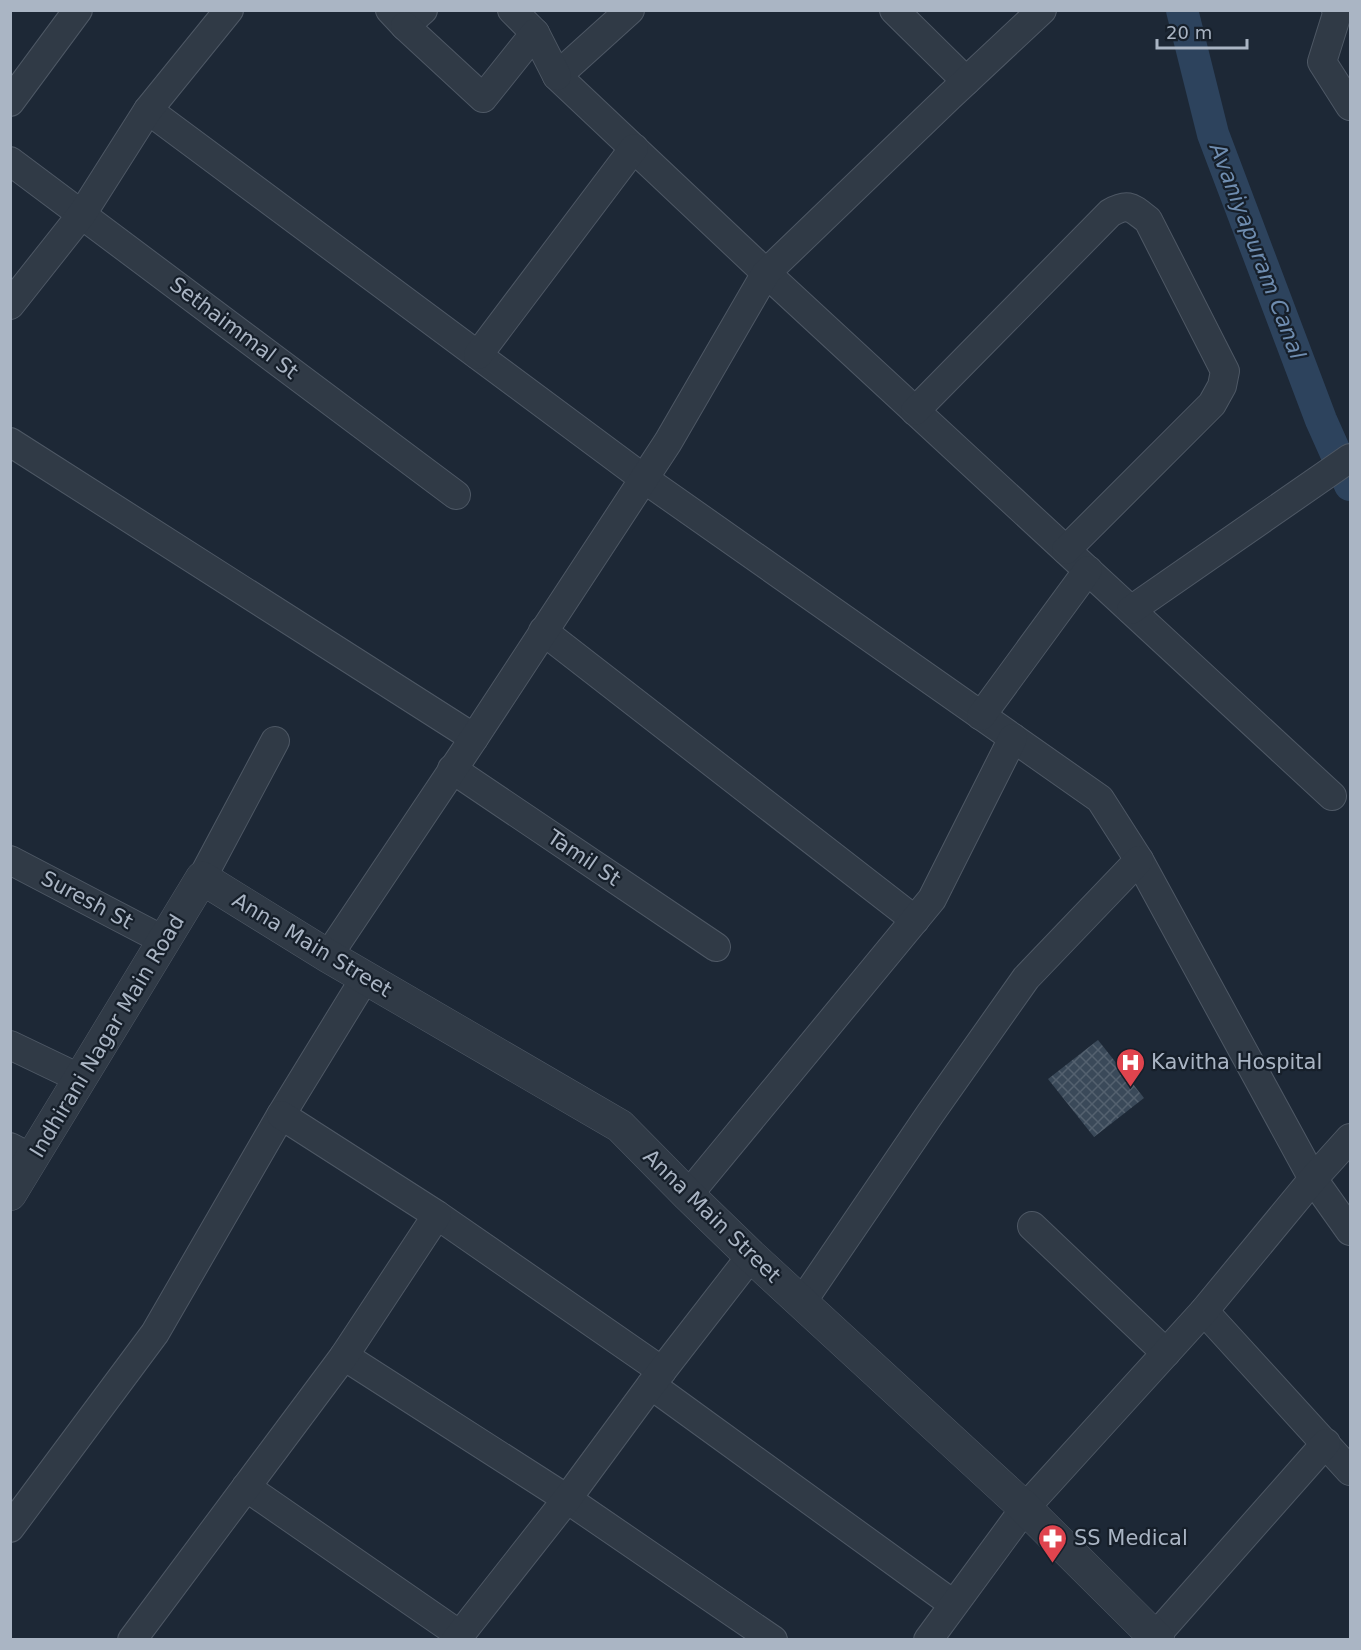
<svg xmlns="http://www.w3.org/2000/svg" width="1361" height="1650" font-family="'DejaVu Sans',sans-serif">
<defs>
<pattern id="building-cross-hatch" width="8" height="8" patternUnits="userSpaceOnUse" patternTransform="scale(1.5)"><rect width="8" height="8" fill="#3a4959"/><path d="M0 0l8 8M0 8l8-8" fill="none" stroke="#54616f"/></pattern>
</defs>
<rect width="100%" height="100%" fill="#1d2836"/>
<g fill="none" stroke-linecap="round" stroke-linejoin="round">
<polyline stroke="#2d435d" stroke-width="32" points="1182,10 1213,134 1321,420 1350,485"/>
</g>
<polygon fill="url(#building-cross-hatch)" points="1098,1040 1144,1098 1094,1137 1048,1079"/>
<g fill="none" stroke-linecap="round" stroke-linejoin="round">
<defs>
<g id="minor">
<polyline points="390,10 405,26 423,10"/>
<polyline points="512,10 535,33"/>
<polyline points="630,10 557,76 766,273 1332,796"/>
<polyline points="894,10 966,81"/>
<polyline points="1336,10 1337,14 1322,62 1350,106"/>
<polyline points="405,26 483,98 535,33 557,76"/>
<polyline points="10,102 78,10"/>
<polyline points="148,110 643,478 1100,799 1139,860 1313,1179 1350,1231"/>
<polyline points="10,161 456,495"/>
<polyline points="10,305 82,214 148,110 229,10"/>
<polyline points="478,355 634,148"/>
<path d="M915 411 1110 213C1129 202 1132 208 1148 220L1225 371 1222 386 1212 404 1066 550"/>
<polyline points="10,442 474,738"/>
<polyline points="1131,610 1350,458"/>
<polyline points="543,631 915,920"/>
<polyline points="981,716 1088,570"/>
<polyline points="452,769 716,947"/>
<polyline points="10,860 163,940"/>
<polyline points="202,878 275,741"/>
<polyline points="328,956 474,738 668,442 766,273 949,97 1042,10"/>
<polyline points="10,1045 81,1079"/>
<polyline points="10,1147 33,1159"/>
<polyline points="688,1195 932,899 1013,738"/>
<polyline points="437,1215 662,1371"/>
<polyline points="1032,1226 1166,1353"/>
<polyline points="802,1302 930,1114 1026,978 1139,860"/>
<polyline points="1204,1311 1350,1471"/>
<polyline points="344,1356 567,1499 773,1640"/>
<polyline points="651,1385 953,1604"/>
<polyline points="246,1487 460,1635"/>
<polyline points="10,1528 155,1333 281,1115 365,978"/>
<polyline points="132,1640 344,1356 437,1215 281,1115"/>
<polyline points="456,1640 567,1499 651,1385 751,1256"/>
<polyline points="928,1640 1025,1508 1204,1311 1313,1179 1350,1138"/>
<polyline points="1152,1640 1326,1443"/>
</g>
<polyline id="tertiary" points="10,1194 202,878 328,956 620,1126 688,1195 751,1256 1025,1508 1158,1640"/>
</defs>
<use href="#minor" stroke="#4e5865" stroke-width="30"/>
<use href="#tertiary" stroke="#4e5865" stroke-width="34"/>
<use href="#minor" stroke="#303a46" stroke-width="28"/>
<use href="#tertiary" stroke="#303a46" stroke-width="33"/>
</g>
<defs>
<symbol id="hospital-pin" viewBox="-11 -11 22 30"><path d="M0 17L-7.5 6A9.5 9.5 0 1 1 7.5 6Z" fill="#e0444e" stroke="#161f2a"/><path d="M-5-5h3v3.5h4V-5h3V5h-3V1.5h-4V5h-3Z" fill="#fff"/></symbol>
<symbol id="pharmacy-pin" viewBox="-11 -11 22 30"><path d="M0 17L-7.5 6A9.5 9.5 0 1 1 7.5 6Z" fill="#e0444e" stroke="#161f2a"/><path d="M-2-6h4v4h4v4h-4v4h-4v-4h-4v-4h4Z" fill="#fff"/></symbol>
</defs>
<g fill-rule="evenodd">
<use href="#hospital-pin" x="1114" y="1046" width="33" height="45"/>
<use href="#pharmacy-pin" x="1036" y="1522" width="33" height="45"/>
</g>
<g text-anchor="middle" stroke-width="4.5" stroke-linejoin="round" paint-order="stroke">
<g font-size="21" fill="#aab5c4" stroke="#161f2a">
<text transform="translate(234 328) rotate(37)" y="7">Sethaimmal St</text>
<text transform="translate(584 858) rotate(34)" y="7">Tamil St</text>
<text transform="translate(87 900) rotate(28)" y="7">Suresh St</text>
<text transform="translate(312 945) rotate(31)" y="7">Anna Main Street</text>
<text transform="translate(107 1036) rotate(-59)" y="7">Indhirani Nagar Main Road</text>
<text transform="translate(712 1216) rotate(44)" y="7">Anna Main Street</text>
</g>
<g font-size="21" fill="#aab5c4" stroke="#161f2a" text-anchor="start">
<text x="1151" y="1069">Kavitha Hospital</text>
<text x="1074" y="1545">SS Medical</text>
</g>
<g font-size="22" font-style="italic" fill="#6f8db0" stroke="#161f2a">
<text transform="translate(1258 251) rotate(69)" y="8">Avaniyapuram Canal</text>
</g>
</g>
<rect width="1361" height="1650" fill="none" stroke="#aab5c4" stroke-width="24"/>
<path d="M1157 39v9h90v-9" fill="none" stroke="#aab5c4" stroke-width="3"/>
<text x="1166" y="39" font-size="18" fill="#aab5c4" stroke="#161f2a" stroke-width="4.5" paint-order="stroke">20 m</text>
</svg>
